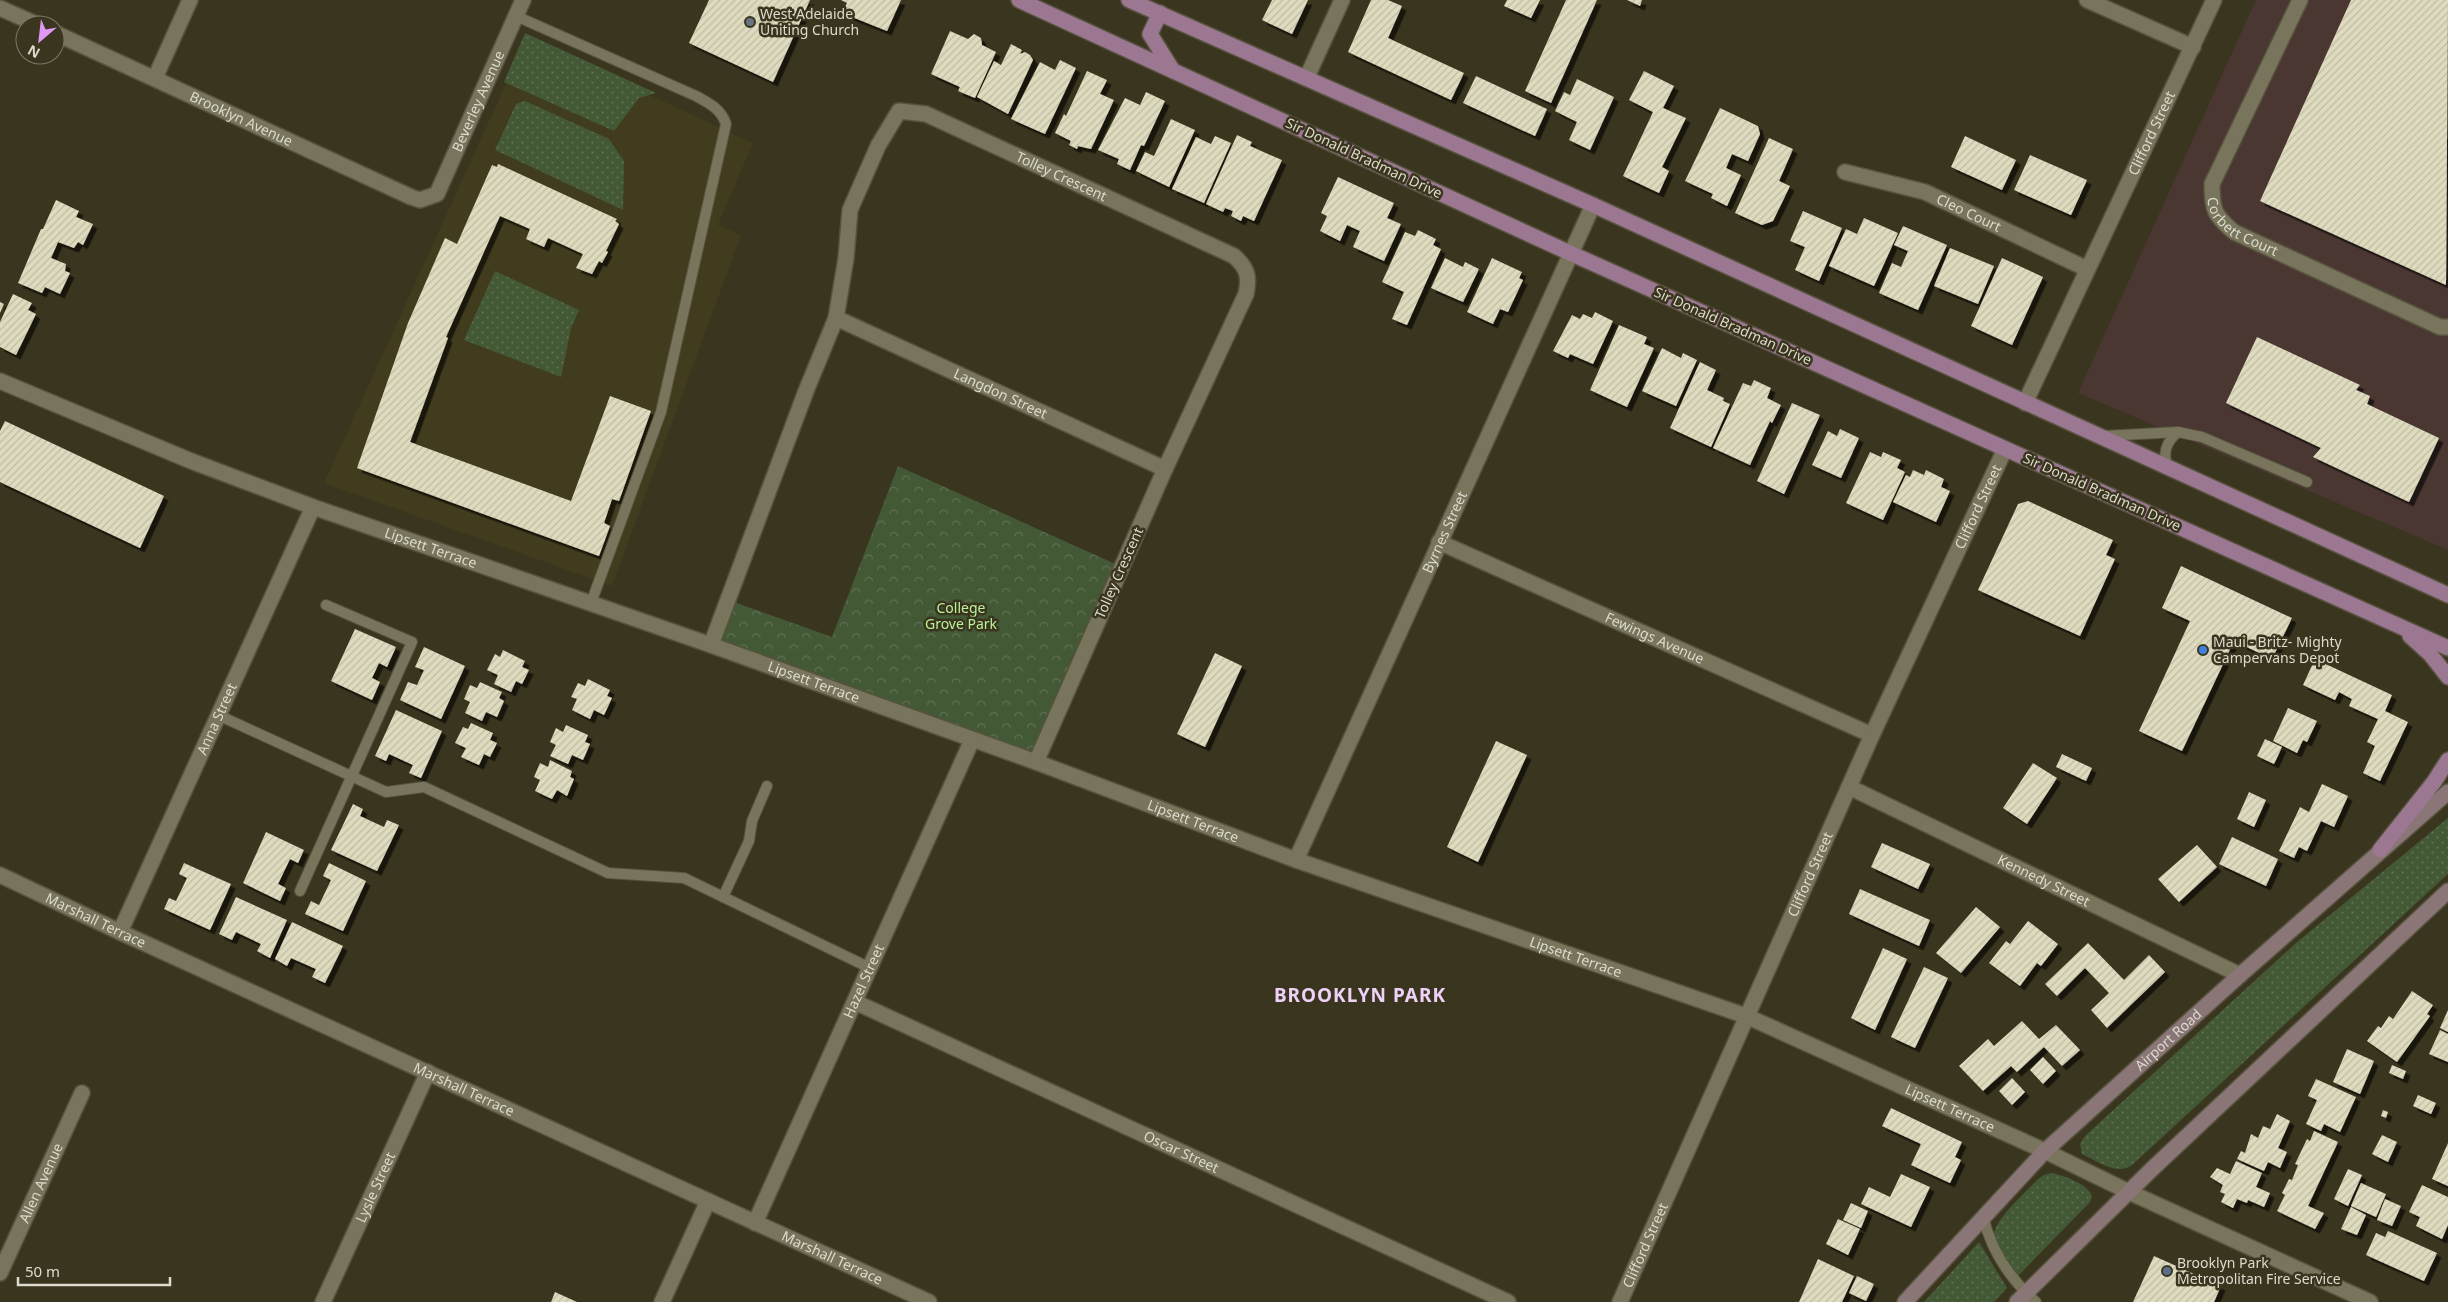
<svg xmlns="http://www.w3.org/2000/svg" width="2448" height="1302" font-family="'Noto Sans',sans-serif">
<defs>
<pattern id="grass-dots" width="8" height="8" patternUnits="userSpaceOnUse" patternTransform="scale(1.25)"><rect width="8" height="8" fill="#435936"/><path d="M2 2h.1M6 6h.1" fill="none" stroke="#5e7052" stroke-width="1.8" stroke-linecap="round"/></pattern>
<pattern id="park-crowns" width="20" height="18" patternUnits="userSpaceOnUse" patternTransform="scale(1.25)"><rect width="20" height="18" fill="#435936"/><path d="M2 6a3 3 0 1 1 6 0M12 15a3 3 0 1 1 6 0" fill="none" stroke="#5e7052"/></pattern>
<pattern id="building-hatch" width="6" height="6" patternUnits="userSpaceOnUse" patternTransform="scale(1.25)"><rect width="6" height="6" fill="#dfdbbf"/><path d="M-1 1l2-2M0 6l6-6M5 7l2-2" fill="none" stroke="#c0bca5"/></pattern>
<filter id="shadow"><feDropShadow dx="4.5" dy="4.5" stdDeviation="0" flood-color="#0009"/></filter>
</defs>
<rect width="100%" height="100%" fill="#3a351e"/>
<polygon fill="#4b3732" points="2256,0 2448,0 2448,550 2078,393"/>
<polygon fill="#413c1d" points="527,38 753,143 718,225 741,235 612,586 324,483"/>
<g fill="url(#grass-dots)">
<polygon points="525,33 656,93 639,98 614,131 504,82"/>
<polygon points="525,101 609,139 624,161 623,210 495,150 516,104"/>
<polygon points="495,271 579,310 571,328 561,377 464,340"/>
<path d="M2448 818V874L2131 1166C2114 1175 2097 1161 2082 1154L2080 1144 2085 1136 2296 943Z"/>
<path d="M2051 1173C2062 1175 2090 1184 2092 1197L2090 1202 2016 1278C2009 1267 1998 1254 1994 1241 1988 1224 2027 1191 2038 1179L2044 1175Z"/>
<polygon points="1979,1242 2007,1288 1994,1302 1924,1302"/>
</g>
<polygon fill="url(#park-crowns)" points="898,466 1122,567 1036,762 711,645 728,600 832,637"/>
<g fill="url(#building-hatch)" filter="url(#shadow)">
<polygon points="709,0 810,0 773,82 689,43"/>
<polygon points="841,0 901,0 887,31 842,13 847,3"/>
<polygon points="1272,0 1308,0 1292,34 1262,20"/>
<polygon points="1371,0 1388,0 1402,6 1388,38 1464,73 1451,100 1348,52"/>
<polygon points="1507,0 1540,0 1531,18 1504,6"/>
<polygon points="1566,0 1597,0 1551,103 1525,91"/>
<polygon points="1627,0 1642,0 1640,6"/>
<polygon points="2351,0 2448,0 2446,285 2260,201"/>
<polygon points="950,31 968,39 974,34 981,38 982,45 996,52 975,98 958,91 960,87 931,74"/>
<polygon points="1011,44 1022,50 1020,54 1025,52 1030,55 1033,60 1008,114 977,97 994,61 1001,65"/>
<polygon points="1060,60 1076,68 1045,134 1011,119 1040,62 1055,70"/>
<polygon points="1087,71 1107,80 1100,94 1114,100 1091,149 1078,146 1077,149 1069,145 1071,141 1055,133 1064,114 1066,116"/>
<polygon points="1644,71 1674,86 1663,108 1686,118 1662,167 1669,171 1659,193 1623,176 1653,112 1629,100"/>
<polygon points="1476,76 1547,109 1535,136 1463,103"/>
<polygon points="1577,79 1614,97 1590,150 1569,140 1577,122 1555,111 1564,92 1570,95"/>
<polygon points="1146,92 1165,101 1144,146 1141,145 1130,170 1117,164 1119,159 1098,150 1125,98 1140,105"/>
<polygon points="1720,108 1758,126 1760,134 1748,161 1732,154 1726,168 1741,175 1727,206 1711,198 1713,194 1685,181"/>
<polygon points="1171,119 1195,130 1169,187 1136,171 1145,152 1154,156"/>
<polygon points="1237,135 1252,142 1250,146 1282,160 1254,221 1243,216 1241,221 1231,216 1233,211 1225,208 1223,212 1206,204"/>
<polygon points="1215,136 1231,143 1204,203 1172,189 1196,137 1211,144"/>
<polygon points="1965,136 2016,160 2002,190 1951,167"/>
<polygon points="1769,138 1793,149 1779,181 1790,186 1773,221 1762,225 1735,213"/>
<polygon points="2030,155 2087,180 2071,215 2014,190"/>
<polygon points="498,164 617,219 615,221 619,224 606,251 608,252 602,263 599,261 592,274 576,268 583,254 548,238 544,247 526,239 530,229 500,216 446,337 448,338 410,442 571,501 610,396 651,411 619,501 612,499 604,523 610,526 599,556 357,468 408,323 445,238 457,244 492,165 497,167"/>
<polygon points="1338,177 1394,203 1387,218 1401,224 1384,261 1353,247 1360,231 1347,225 1340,241 1320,231 1327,216 1321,213"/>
<polygon points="56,200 79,211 76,217 93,224 83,245 78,242 74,248 58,242 51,258 66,264 65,271 70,273 60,294 45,287 42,293 18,283 41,229 43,229"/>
<polygon points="1803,211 1842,228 1819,281 1795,270 1805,247 1790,241"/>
<polygon points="1864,218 1898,233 1874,286 1829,266 1846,229 1857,234"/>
<polygon points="1903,226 1947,245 1918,310 1879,293 1892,263 1901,267 1908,251 1894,245"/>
<polygon points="1418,230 1436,239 1433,245 1441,249 1407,325 1392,319 1404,292 1382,282 1405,232 1415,236"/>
<polygon points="1950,248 1994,266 1978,304 1934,286"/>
<polygon points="1445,258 1463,267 1465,262 1479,269 1463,302 1431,288"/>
<polygon points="1492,258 1522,272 1519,278 1523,280 1508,312 1500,309 1493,324 1467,312"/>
<polygon points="2002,258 2043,277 2012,345 1971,326"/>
<polygon points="13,294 32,303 28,310 36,314 16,355 0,347 0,322"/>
<polygon points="0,302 4,304 0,313"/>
<polygon points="1595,312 1613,321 1593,364 1570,354 1568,358 1553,351 1572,315 1580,319 1583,314 1592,318"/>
<polygon points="1619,325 1647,337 1644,344 1654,348 1627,407 1590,390"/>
<polygon points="2257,337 2360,385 2356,390 2370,396 2367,404 2439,438 2409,502 2313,457 2321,448 2226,403"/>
<polygon points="1662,348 1681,358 1683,353 1697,360 1676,406 1642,391"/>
<polygon points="1700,362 1716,370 1707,390 1724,398 1723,401 1730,404 1711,447 1670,428"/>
<polygon points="1754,380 1771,388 1767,398 1781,405 1772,423 1770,421 1750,465 1713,448 1743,383 1751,386"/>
<polygon points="1792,403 1820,415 1784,494 1757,481"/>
<polygon points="5,421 164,496 140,548 0,482 0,431"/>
<polygon points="1840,429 1859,438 1841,478 1812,465 1828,431 1837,436"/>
<polygon points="1870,452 1881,457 1883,452 1901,460 1897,468 1905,472 1883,520 1846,503"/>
<polygon points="1913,470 1924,475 1926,470 1944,479 1941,487 1950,491 1936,522 1893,502 1906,475 1910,477"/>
<polygon points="2028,501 2113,540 2106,555 2115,559 2080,636 1978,590 2018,504"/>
<polygon points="2181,566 2292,618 2272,659 2234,641 2182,751 2139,731 2190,621 2162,608"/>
<polygon points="355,629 396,647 387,667 379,663 372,678 380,682 372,700 331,681"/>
<polygon points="424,647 465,666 441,719 400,700 408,682 417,685 424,670 415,667"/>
<polygon points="503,650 525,661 522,667 529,670 522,684 516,681 511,692 494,684 498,675 487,670 495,654 500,657"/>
<polygon points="1215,653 1242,666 1205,747 1177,734"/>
<polygon points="2315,659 2392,695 2385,711 2408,722 2380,781 2363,773 2375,746 2367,742 2378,719 2349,706 2352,699 2339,692 2335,700 2303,685"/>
<polygon points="588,679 610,690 607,696 612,698 604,715 594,710 590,719 572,710 577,699 571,697 578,683 585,686"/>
<polygon points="480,682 502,692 499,698 504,701 497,717 486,712 482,721 465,713 470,702 464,699 470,685 477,688"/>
<polygon points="2288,708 2317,721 2307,742 2303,740 2297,753 2273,741"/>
<polygon points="396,710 442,731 421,778 409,773 413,765 389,754 386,761 375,756"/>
<polygon points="471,723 493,733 490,740 497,743 490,757 484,754 479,765 461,757 466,748 455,743 463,727 468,729"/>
<polygon points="566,725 588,735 585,742 590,744 583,760 572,755 568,764 550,756 556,745 550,742 556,728 563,732"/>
<polygon points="2265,739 2282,747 2274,764 2257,756"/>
<polygon points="1496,741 1527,755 1478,862 1447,847"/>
<polygon points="2062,754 2092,768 2086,781 2056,767"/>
<polygon points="550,760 572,771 570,777 574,779 567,796 557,790 552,799 535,791 540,780 534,777 540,763 548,767"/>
<polygon points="2033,763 2057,778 2027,824 2003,808"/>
<polygon points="2322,784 2348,796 2334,827 2321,821 2307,851 2299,847 2294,858 2279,851 2300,807 2309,812"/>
<polygon points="2249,792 2266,800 2254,827 2237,819"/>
<polygon points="353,804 363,809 360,816 384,827 387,820 399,825 377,871 331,850"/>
<polygon points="266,832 304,850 298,863 290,859 278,884 286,888 280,901 243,883"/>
<polygon points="2232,837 2278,859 2266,886 2219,864"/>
<polygon points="1882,843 1930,864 1918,889 1871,867"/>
<polygon points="2197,845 2217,867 2179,902 2158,879"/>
<polygon points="184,863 231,884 210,930 164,909 169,898 176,901 187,878 179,874"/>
<polygon points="329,863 366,881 343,931 305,914 311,901 319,905 331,880 323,876"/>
<polygon points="1860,889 1930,920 1919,946 1849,914"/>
<polygon points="236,897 287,920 270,958 257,951 261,944 236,932 232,940 219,934"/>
<polygon points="1976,907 2000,927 1961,973 1936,953"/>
<polygon points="2028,921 2058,944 2041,966 2037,963 2020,986 1989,963 2006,941 2010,944"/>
<polygon points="292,922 343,946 325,983 312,977 316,969 291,958 287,966 275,959"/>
<polygon points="2088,943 2124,980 2149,955 2165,972 2107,1028 2091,1010 2109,993 2085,968 2057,996 2045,984"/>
<polygon points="1883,948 1907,959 1875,1030 1851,1018"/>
<polygon points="1924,967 1948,978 1915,1048 1891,1037"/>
<polygon points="2412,991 2433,1005 2427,1014 2430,1016 2397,1062 2367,1041 2378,1026 2381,1028 2389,1016 2393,1019"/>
<polygon points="2448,1010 2448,1032 2440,1028"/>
<polygon points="2022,1021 2039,1039 2056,1025 2080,1050 2062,1066 2044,1047 2017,1072 2011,1066 1983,1091 1959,1066 1988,1039 1994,1046"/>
<polygon points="2440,1030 2448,1034 2448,1062 2429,1054"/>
<polygon points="2347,1049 2374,1061 2360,1094 2333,1082"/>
<polygon points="2043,1057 2056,1071 2043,1084 2030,1070"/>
<polygon points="2392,1065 2406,1071 2403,1079 2389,1073"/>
<polygon points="2012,1078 2025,1092 2012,1105 1999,1091"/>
<polygon points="2316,1079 2356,1097 2340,1132 2324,1124 2321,1131 2306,1124 2317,1100 2308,1096"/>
<polygon points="2418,1095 2436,1103 2431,1114 2413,1106"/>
<polygon points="1891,1108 1962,1142 1955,1157 1961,1160 1950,1183 1911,1165 1921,1144 1882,1126"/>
<polygon points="2383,1110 2388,1112 2386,1118 2381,1116"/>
<polygon points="2277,1114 2290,1121 2278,1148 2287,1152 2280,1168 2268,1162 2264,1171 2237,1159 2241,1151 2245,1153 2251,1134 2258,1138 2263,1126 2270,1129"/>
<polygon points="2314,1131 2338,1142 2308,1206 2324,1213 2315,1229 2277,1211 2285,1195 2282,1193 2289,1179 2292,1180 2298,1165 2295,1164 2307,1139 2310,1141"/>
<polygon points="2382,1135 2397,1142 2388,1162 2372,1154"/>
<polygon points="2448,1143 2448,1186 2432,1179"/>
<polygon points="2236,1161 2262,1173 2256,1187 2270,1193 2264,1207 2248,1200 2247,1203 2237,1199 2233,1208 2221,1202 2225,1194 2220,1192 2223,1185 2210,1177 2217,1168 2230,1174"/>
<polygon points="2348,1169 2362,1175 2348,1206 2334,1199"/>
<polygon points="1901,1174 1930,1187 1911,1227 1861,1204 1869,1187 1890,1197"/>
<polygon points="2361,1183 2386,1194 2376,1217 2351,1206"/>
<polygon points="2422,1185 2448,1197 2448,1225 2442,1239 2416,1226 2420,1217 2409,1212"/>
<polygon points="2385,1199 2401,1206 2392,1226 2377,1220"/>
<polygon points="1851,1203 1868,1211 1861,1228 1843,1220"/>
<polygon points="2351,1207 2366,1215 2357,1235 2341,1229"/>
<polygon points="1838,1219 1860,1229 1848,1255 1826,1244"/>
<polygon points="2388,1231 2437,1253 2424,1281 2366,1255 2376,1233 2385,1237"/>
<polygon points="2154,1256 2221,1286 2214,1302 2133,1302"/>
<polygon points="1818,1259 1854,1276 1842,1302 1799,1302"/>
<polygon points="1857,1276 1874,1284 1866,1301 1849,1293"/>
<polygon points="555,1292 577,1302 551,1302"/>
</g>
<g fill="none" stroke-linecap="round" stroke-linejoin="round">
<defs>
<g id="service">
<path d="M516 16 696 96C709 103 721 109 726 124L661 412 591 603"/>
<polyline points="2103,436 2178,432 2202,437 2307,482"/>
<path d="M2168 468C2162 453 2166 442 2178 432"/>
<polyline points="218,715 386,792 424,787 608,873 684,878 870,968"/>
<polyline points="300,891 412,642 326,605"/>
<polyline points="723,897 749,841 752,821 767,786"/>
<path d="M1983 1216C1991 1251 2009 1278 2036 1302"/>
</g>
<g id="minor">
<polyline points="2087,0 2193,47"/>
<path id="s1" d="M2300 0 2212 184C2212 210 2214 215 2234 232L2440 327H2448"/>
<polyline points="0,8 38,25"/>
<path id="s2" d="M55 33 411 197 420 200 437 194 523 0"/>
<polyline points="1307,77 1342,0"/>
<polyline points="155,78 190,0"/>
<path id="s3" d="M1845 172 1925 192 2087 269"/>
<path id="s4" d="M836 318 1165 469"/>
<path id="s5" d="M0 381 191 461 313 507 711 645 1036 762 1296 860 1746 1016 2045 1151 2129 1192 2370 1302"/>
<path id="s6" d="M2025 403 2214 0"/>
<path id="s7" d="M1439 542 1872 735"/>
<path id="s8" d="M711 645 806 391 836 318 846 258 850 210 878 146 899 111 926 114 1234 256C1247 268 1250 276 1246 294L1165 469 1036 762"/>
<path id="s9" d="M1849 787 2240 975"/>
<path id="s10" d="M1296 860 1593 205"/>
<path id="s11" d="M0 875 120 932 929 1302"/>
<path id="s12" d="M120 932 313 507"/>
<path id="s13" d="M855 1002 1508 1302"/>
<path id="s14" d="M755 1223 972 740"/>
<path id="s15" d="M0 1273 82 1093"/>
<path id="s16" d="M323 1302 428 1072"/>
<polyline points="662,1302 708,1201"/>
<path id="s17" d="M1620 1302 1872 735 2005 449"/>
</g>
<g id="secondary">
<path id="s18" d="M1905 1302 2045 1151 2240 975 2448 792"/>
<polyline points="2017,1302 2151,1170 2448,891"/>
</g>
<g id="primary">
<polyline points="1019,0 1570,253 2448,648"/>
<polyline points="1129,0 1593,205 2448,595"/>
<polyline points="1160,13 1150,34 1173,71"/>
<polyline points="2410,636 2430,654 2448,677"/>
<polyline points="2380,850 2434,782 2448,760"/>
</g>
</defs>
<use href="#service" stroke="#56523e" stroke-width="12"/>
<use href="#minor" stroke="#56523e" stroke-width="18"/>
<use href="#secondary" stroke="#56523e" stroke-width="18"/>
<use href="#primary" stroke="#56523e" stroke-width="18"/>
<use href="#service" stroke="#79755c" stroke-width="10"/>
<use href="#minor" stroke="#79755c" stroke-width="15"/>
<use href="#secondary" stroke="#8a7677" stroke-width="15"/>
<use href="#primary" stroke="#9b7792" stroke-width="15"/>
</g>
<circle fill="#6b7280" stroke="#3a351e" stroke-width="2" cx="750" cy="22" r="5"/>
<circle fill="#3f7fe0" stroke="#3a351e" stroke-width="2" cx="2203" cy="650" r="5"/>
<circle fill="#5c6f8a" stroke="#3a351e" stroke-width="2" cx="2167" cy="1271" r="5"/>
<g text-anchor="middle" stroke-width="5" stroke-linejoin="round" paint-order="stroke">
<g font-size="14" fill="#dddbcd" stroke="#3a351e" text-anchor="start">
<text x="760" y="19">West Adelaide<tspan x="760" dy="16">Uniting Church</tspan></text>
<text x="2213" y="647">Maui - Britz- Mighty<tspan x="2213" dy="16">Campervans Depot</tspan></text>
<text x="2177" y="1268">Brooklyn Park<tspan x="2177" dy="16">Metropolitan Fire Service</tspan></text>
</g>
<g font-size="14" fill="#dddbcd" stroke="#3a351e">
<text dy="5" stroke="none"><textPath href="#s2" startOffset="521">Beverley Avenue</textPath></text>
<text dy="5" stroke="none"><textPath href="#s2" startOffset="205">Brooklyn Avenue</textPath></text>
<text dy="5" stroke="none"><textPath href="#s6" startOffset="298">Clifford Street</textPath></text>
<text transform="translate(1364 158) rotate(25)" y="5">Sir Donald Bradman Drive</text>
<text dy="5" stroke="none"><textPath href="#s8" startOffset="746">Tolley Crescent</textPath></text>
<text dy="5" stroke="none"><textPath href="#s3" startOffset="131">Cleo Court</textPath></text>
<text dy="5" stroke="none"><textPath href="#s1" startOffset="262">Corbett Court</textPath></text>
<text transform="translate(1733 326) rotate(24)" y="5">Sir Donald Bradman Drive</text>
<text dy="5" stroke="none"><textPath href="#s4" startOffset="181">Langdon Street</textPath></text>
<text transform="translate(2102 492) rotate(24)" y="5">Sir Donald Bradman Drive</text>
<text dy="5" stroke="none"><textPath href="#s17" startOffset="872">Clifford Street</textPath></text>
<text dy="5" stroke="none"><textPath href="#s10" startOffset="360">Byrnes Street</textPath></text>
<text dy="5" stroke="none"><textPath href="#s5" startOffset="462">Lipsett Terrace</textPath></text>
<text transform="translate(1119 573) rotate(-66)" y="5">Tolley Crescent</text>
<text dy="5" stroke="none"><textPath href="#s7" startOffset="236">Fewings Avenue</textPath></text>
<text dy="5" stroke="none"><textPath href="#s5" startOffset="868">Lipsett Terrace</textPath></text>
<text dy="5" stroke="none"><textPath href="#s12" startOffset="234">Anna Street</textPath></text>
<text dy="5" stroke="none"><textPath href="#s5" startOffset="1272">Lipsett Terrace</textPath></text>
<text dy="5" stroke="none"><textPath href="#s17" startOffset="468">Clifford Street</textPath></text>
<text dy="5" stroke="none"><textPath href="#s9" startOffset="216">Kennedy Street</textPath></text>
<text dy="5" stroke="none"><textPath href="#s11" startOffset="106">Marshall Terrace</textPath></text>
<text dy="5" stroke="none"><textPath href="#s5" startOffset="1678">Lipsett Terrace</textPath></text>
<text dy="5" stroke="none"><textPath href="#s14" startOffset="265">Hazel Street</textPath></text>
<text dy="5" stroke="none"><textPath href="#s18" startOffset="372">Airport Road</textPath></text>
<text dy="5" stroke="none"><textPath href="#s11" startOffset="511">Marshall Terrace</textPath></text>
<text dy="5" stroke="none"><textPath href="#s5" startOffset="2082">Lipsett Terrace</textPath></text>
<text dy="5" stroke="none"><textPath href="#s13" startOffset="359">Oscar Street</textPath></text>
<text dy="5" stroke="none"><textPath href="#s15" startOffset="99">Allen Avenue</textPath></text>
<text dy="5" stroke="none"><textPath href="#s16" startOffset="126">Lysle Street</textPath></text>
<text dy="5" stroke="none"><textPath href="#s17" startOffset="62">Clifford Street</textPath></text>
<text dy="5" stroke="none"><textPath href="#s11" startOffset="916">Marshall Terrace</textPath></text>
</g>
<g font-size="14" fill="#baf29a" stroke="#3a351e">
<text x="961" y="613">College<tspan x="961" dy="16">Grove Park</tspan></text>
</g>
<g font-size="19" font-weight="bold" letter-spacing="1" fill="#efd1f8" stroke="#3a351e">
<text x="1360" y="1002">BROOKLYN PARK</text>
</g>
</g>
<g transform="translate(40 40) rotate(208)"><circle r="24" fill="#3a351e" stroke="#7b7764"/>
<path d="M0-4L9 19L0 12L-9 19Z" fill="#de98f3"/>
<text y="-8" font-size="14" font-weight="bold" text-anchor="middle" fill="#dddbcd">N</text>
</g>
<path d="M18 1277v8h152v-8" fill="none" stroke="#dddbcd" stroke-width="2.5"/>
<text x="25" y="1277" font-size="15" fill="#dddbcd" stroke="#3a351e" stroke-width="4" paint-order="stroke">50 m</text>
</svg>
